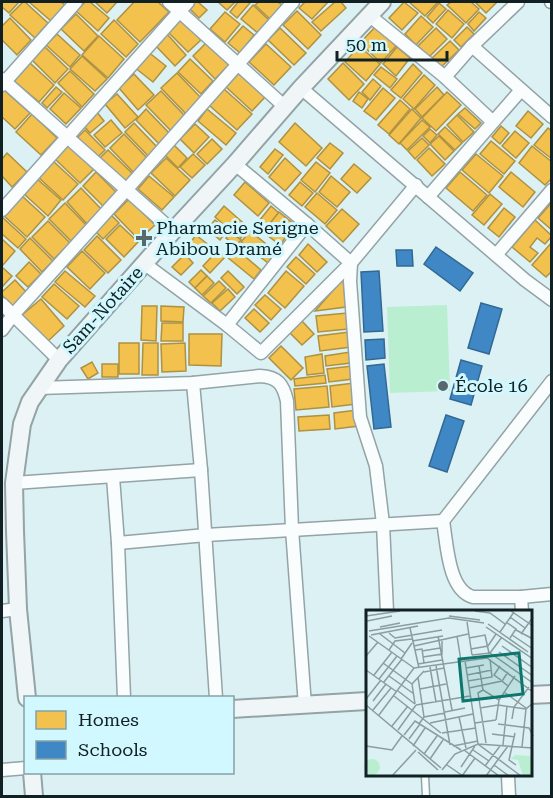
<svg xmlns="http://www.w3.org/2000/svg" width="553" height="798" font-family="'Roboto Serif',serif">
<rect width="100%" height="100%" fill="#dcf1f4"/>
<polygon fill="#b9efd0" points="447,305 450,391 390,393 387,307"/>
<g fill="#f2c14e" stroke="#ae9141" stroke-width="1.5">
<polygon points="2,2 19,2 9,13 2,7"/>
<polygon points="23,2 25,2 48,23 35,38 10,15"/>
<polygon points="29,2 61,2 65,5 51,21"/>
<polygon points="85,2 90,2 109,18 98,31 76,11"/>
<polygon points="95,2 117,2 107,13"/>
<polygon points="134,2 158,2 169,12 140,42 117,20"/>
<polygon points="194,2 198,2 207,10 199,18 188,7"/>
<polygon points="218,2 235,2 227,10"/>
<polygon points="238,2 248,2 250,3 237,18 230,12"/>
<polygon points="259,2 278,2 283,6 271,20 255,5"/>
<polygon points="305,2 328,2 312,19 299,8"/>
<polygon points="335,2 341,2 346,8 321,31 312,22"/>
<polygon points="404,2 418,13 402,30 389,18"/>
<polygon points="409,2 438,2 425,16"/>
<polygon points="451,2 471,2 479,9 466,23 447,5"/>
<polygon points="475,2 497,2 486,13"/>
<polygon points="439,3 446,9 433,23 427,17"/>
<polygon points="253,5 270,21 259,34 241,19"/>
<polygon points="448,10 464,24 452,38 436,24"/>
<polygon points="297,11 321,35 308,49 283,25"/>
<polygon points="225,12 240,24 225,42 210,29"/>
<polygon points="479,12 486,18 474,31 468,24"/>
<polygon points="76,14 98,36 84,51 61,29"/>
<polygon points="421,16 433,27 416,45 405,34"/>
<polygon points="10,18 31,40 17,55 2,40 2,26"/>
<polygon points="181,19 201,40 188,52 168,32"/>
<polygon points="114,20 138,44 126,57 101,34"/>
<polygon points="243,26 254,35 240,53 228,43"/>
<polygon points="375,27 396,46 381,63 360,43"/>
<polygon points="467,27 474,34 461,47 454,40"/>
<polygon points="280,28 306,53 294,65 268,40"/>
<polygon points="436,28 447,39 429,57 418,46"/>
<polygon points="57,34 80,55 70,67 46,45"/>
<polygon points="167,34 186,55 175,66 155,45"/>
<polygon points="99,36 124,59 108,78 82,55"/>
<polygon points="208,41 230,64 215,79 193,56"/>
<polygon points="450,41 459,50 440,68 431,59"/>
<polygon points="266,44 291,67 274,85 249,62"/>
<polygon points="359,46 380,64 366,81 345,62"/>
<polygon points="45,47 68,69 55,83 32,60"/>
<polygon points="397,47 410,58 396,76 383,64"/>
<polygon points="147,51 166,66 153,82 134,67"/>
<polygon points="82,56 107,79 95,91 70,69"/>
<polygon points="190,59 213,81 201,94 178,72"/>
<polygon points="30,63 54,85 39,102 14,81"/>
<polygon points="343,63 364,84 349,100 328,79"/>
<polygon points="413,64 422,73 401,98 391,90"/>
<polygon points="381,67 397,79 390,88 374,75"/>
<polygon points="70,71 94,94 82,107 58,83"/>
<polygon points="240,72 266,96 252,111 226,87"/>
<polygon points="177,73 203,100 187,115 161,88"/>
<polygon points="134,74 154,95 138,110 119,88"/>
<polygon points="424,75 435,85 414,109 403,99"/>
<polygon points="373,79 381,86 370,100 362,92"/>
<polygon points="56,87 62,92 47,108 42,103"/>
<polygon points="437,87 444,95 422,117 415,109"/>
<polygon points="383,88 395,98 376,120 364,111"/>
<polygon points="224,89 252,114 237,130 209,105"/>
<polygon points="4,90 30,113 15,129 2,117 2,93"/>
<polygon points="161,91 185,116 171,131 146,105"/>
<polygon points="359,92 368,99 362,108 353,101"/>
<polygon points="447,92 461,105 436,131 422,118"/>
<polygon points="64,93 81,108 66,124 50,109"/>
<polygon points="117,94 138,117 125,128 105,104"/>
<polygon points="400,100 410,109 389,134 378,125"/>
<polygon points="465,108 481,123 475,129 458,114"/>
<polygon points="146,109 171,135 160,145 136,120"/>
<polygon points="207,109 236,133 226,145 198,121"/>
<polygon points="412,109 421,118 399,144 389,135"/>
<polygon points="96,111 104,121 90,133 82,124"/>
<polygon points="528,111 543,124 531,138 516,126"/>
<polygon points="32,114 57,138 41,155 16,132"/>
<polygon points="457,115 474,132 463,142 447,125"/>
<polygon points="111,120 122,133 105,147 94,135"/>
<polygon points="422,120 430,127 407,150 400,143"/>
<polygon points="134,123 158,148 149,157 125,132"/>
<polygon points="295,123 322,148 306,166 279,142"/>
<polygon points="195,124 209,137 194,153 180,139"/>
<polygon points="501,126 509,133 500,144 492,137"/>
<polygon points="445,127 462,143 455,150 438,134"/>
<polygon points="548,128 552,131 552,159 534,145"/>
<polygon points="430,129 437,135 430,143 423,136"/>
<polygon points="85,130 105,150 97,158 77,138"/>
<polygon points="515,131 529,143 516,158 502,146"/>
<polygon points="124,134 148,159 134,173 110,148"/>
<polygon points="439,136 454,151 445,160 430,144"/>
<polygon points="422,138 429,145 415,159 408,151"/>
<polygon points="212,139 222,149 207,164 197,154"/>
<polygon points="491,141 515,161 504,174 480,154"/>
<polygon points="330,143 343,153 330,169 317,158"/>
<polygon points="69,144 94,169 80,183 55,159"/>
<polygon points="174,145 187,158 178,168 165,155"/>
<polygon points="532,146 552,162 552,178 545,185 519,163"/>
<polygon points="429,148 445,164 432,176 417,160"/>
<polygon points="275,149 283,155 268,174 260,167"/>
<polygon points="108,150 133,174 125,183 100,158"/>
<polygon points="7,153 27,172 12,187 2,176 2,159"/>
<polygon points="193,154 205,165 192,178 180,167"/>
<polygon points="476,154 503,176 489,193 462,170"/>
<polygon points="166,158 190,180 175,196 151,173"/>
<polygon points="285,158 301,173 285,191 269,177"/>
<polygon points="53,161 78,184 63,200 38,177"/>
<polygon points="316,162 330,173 315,192 301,180"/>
<polygon points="354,164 371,178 357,193 341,179"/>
<polygon points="96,172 116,192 103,206 83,186"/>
<polygon points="460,172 487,195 473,211 446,188"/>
<polygon points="511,172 535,192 523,207 499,187"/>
<polygon points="149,176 174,197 162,210 138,189"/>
<polygon points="331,176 350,192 337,207 319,192"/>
<polygon points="36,178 61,200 48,216 23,193"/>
<polygon points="245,182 269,203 258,216 234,195"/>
<polygon points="300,182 313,193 302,206 289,195"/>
<polygon points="81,188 103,211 88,225 67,202"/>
<polygon points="317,193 337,210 325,224 305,207"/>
<polygon points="490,194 502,204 484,225 472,215"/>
<polygon points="21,195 45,217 27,237 3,215"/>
<polygon points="129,199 155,225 139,240 114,214"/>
<polygon points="552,202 552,230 538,218"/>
<polygon points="65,203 87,226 71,241 49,219"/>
<polygon points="224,206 249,228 240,239 215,217"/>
<polygon points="271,206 279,213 263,232 255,226"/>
<polygon points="504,208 515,217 499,237 488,228"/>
<polygon points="342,209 359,224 343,242 326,226"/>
<polygon points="279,212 295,225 280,245 263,232"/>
<polygon points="111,215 119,223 103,239 95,231"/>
<polygon points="2,217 26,239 18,248 2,234"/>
<polygon points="215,220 228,230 220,240 207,229"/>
<polygon points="535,220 552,236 545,244 537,238 530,247 538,253 530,262 512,247"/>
<polygon points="48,221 70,243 54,259 32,237"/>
<polygon points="120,225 138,242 124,257 106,239"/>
<polygon points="250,231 276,252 268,263 241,242"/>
<polygon points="230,232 241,240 236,246 226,238"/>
<polygon points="196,235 210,246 203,254 190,243"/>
<polygon points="97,236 121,260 108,273 84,250"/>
<polygon points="30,238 53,261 42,272 20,249"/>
<polygon points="2,239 15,251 3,265 2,264"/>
<polygon points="552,242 552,271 546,277 532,265"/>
<polygon points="308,244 327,262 317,272 299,255"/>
<polygon points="235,248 261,270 254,279 227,257"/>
<polygon points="218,250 225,257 210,273 203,266"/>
<polygon points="82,251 105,273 90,289 67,267"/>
<polygon points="185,254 193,263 181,275 172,267"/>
<polygon points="296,257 315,274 306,284 287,267"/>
<polygon points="29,262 41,274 28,287 16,276"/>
<polygon points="2,267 12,276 2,287"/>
<polygon points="201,270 207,276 195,288 189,282"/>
<polygon points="65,271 95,296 85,307 55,282"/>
<polygon points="228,271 244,287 237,294 221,278"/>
<polygon points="286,271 304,286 285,308 268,293"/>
<polygon points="207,276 214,283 202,295 195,288"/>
<polygon points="343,279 346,307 315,311"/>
<polygon points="15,280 29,295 14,309 2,295 2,292"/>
<polygon points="219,281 226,288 211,303 203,296"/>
<polygon points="54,284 79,306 67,319 42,297"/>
<polygon points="228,289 235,297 220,311 212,303"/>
<polygon points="265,295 281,309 271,320 255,305"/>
<polygon points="41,299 64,326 46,343 22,315"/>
<polygon points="142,306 157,306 156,341 141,340"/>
<polygon points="161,306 184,307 183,322 161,321"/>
<polygon points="254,309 269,323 260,332 245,318"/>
<polygon points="347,313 348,329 318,332 316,316"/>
<polygon points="302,321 314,334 302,345 290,333"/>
<polygon points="162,323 183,323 183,341 161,341"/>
<polygon points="349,332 351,347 320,351 318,336"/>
<polygon points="189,334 222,334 221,366 189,365"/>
<rect x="119" y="343" width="20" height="31"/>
<polygon points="143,343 158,343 158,375 142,375"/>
<polygon points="185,343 186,371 162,372 161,344"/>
<polygon points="281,346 303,368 291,380 269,358"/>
<polygon points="350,352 351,363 326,366 325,356"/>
<polygon points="322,354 324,373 307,375 305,357"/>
<polygon points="92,362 98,373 88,379 81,368"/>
<rect x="102" y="364" width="16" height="13"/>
<polygon points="352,366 353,379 329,382 327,369"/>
<polygon points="325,375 326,383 295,386 294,379"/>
<polygon points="354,383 356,404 332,407 330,386"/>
<polygon points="327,386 329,407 296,410 294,389"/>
<polygon points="357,410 359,426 335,429 334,413"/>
<polygon points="329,415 330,429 299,431 298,417"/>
</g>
<g fill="#3f88c5" stroke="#316994" stroke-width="1.5">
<polygon points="436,247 473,273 460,291 424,264"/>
<polygon points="396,250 412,250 413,266 397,266"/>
<polygon points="379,271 383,331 364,332 361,272"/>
<polygon points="481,303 502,309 489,354 468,348"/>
<polygon points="384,339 385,358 366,360 365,340"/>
<polygon points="461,360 482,366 471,405 450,399"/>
<polygon points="384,364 391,427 374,429 367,366"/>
<polygon points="446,415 464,421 447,472 429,466"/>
</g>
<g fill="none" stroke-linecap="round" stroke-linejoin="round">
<defs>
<polyline id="lane" points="425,776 426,796"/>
<g id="street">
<polyline points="169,2 284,106"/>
<polyline points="551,2 552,2"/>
<polyline points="370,16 445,77 493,122"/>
<polyline points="472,46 552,117"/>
<polyline points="445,77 472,46 518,2"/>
<polyline points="2,79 173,231"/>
<polyline points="2,85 76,2"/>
<polyline points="301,88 525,280 552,300"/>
<polyline points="235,164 307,224 351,263 416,185"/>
<polyline points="428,197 521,90"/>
<polyline points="2,210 188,2"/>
<polyline points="496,255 552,190"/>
<polyline points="351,263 350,281 360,417 376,466 383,524 387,612"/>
<polyline points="145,264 227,325 261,353 351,263"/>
<polyline points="2,304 59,360"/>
<polyline points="227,325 307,224"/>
<polyline points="2,330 13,315 127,189 293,2"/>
<path d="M552 381 443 521C447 544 448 590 473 597H521L552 594"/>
<polyline points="193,383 201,470 216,698"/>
<path d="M39 388 193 383 260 376C278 377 283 384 287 401L292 529 305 706"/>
<polyline points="113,477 118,543 124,698"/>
<polyline points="14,483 201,470"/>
<polyline points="118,543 206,535 443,521"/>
<polyline points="521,597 522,612"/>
<polyline points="2,611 18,609"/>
<polyline points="2,770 26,768"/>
<polyline points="508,776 509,796"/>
</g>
<g id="secondary">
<polyline points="530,695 552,694"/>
<polyline points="27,698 18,609 15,531 14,483 22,424 30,402 59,360 173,231 235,164 301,88 382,2"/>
<polyline points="232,709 367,701"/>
<polyline points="32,772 34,796"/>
</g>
</defs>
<use href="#lane" stroke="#93a3a6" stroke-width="9"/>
<use href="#street" stroke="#93a3a6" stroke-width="15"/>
<use href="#secondary" stroke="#93a3a6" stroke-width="20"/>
<use href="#lane" stroke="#fafdfd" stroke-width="6"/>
<use href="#street" stroke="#fafdfd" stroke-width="12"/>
<use href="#secondary" stroke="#f0f6f8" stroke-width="16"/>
</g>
<g fill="#58696c" stroke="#d1f8ff" stroke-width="2">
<path d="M141 229h6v6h6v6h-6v6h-6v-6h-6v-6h6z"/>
<circle cx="443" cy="386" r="6"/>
</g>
<g text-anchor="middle" stroke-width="6" stroke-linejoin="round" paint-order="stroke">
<g font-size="18" fill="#112022" stroke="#d1f8ff" text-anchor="start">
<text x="156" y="234">Pharmacie Serigne<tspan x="156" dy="21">Abibou Dramé</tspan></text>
<text x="455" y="392">École 16</text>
</g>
<g font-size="18" fill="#112022" stroke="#d1f8ff">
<text transform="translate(103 310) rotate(-48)" y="6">Sam-Notaire</text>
</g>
</g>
<g transform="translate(366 610)">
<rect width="166" height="166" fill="#dcf1f4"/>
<path d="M149 145 166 146V166H157L152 150 145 149ZM-2 157a8 8 0 1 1 16 0a8 8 0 1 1-16 0Z" fill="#b9efd0"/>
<path fill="none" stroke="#8b9da0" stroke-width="1.5" d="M109 1 124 3 139 14M145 1 167 16M0 6 34 1M83 6 114 10M144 7 159 18M1 11 26 6M101 12 106 45M140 12 150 19 144 28M122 14 162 42M14 17 34 13M120 17 167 49M44 18 53 58M150 20 167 29M3 21 83 8 118 13M134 22 148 2M23 23 29 28 76 20M14 24 39 43M155 24 167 7M5 25 52 16M146 25 167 39M3 26 48 58M72 26 86 100M91 26 95 51M103 28 119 25 123 43M46 31 77 26M48 36 102 24M136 36 167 58M105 39 122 36 130 24M23 40 29 31 46 29M49 40 56 39 58 53M56 41 74 38M133 42 167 66M124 43 136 27M106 45 124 43 167 73M0 46 12 32M57 47 76 44V31M35 49 46 33M99 51 112 134 155 166M17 53 46 74M52 54 76 50M70 56 84 135M113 56 117 80 133 90M134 56 128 65 135 70M64 57 70 92M48 58 121 48 167 82M100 58 118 55M0 60 31 82M58 62 78 58M8 65 26 42M101 65 126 60M23 66 48 84M52 67 58 107 53 114M13 69 31 46M102 71 126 67 124 49M18 72 36 49M142 76 136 71 142 62M103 78 136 71M54 79 80 74M117 80 112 83 120 133M32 81 49 94M138 82 160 98M28 86 75 123M0 89 15 70M7 91 20 74M49 94 46 74 58 61M0 95 75 158M50 95 104 86M114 98 132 95 160 99M7 100 25 78M79 102 99 98M13 105 48 58M58 107 79 103M93 107 100 138M146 109 148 97 163 77M130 110 133 90 149 66M64 113 107 104M109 113 130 110M132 114 163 118 167 126M26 116 42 96M32 120 50 95M76 123 110 118M149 123 143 150 150 155M126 124 149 127M38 125 49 111 95 140M43 129 54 114M137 135 141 96M0 136 26 140 36 126M47 136 59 118M87 136 112 131M156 137 160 99 167 93M98 140 133 166M107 140 123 151M52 142 72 160M58 144 71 126M64 149 77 130M81 155 97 166M128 155 143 166M119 156 134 136M95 157 109 136M76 160 89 144 112 134 167 138M26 166 50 140M96 166 109 148M120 166 142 136"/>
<path fill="#0f766e" fill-opacity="0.15" stroke="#0f766e" stroke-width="3" d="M153 43 157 84 97 91 93 49Z"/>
<rect width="166" height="166" fill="none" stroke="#112022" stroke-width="3"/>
</g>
<rect width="553" height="798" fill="none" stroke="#112022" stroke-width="6"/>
<rect x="24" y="696" width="210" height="78" fill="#d1f8ff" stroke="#84a2a7" stroke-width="1.5"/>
<rect x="36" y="711" width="30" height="18" fill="#f2c14e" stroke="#84a2a7" stroke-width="1.5"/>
<text x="78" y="726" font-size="18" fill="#112022">Homes</text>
<rect x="36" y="741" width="30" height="18" fill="#3f88c5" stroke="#84a2a7" stroke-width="1.5"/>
<text x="78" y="756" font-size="18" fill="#112022">Schools</text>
<path d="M337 51v9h110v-9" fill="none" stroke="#112022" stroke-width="3"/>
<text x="346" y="51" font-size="18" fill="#112022" stroke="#d1f8ff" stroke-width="4.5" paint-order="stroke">50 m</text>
</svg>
